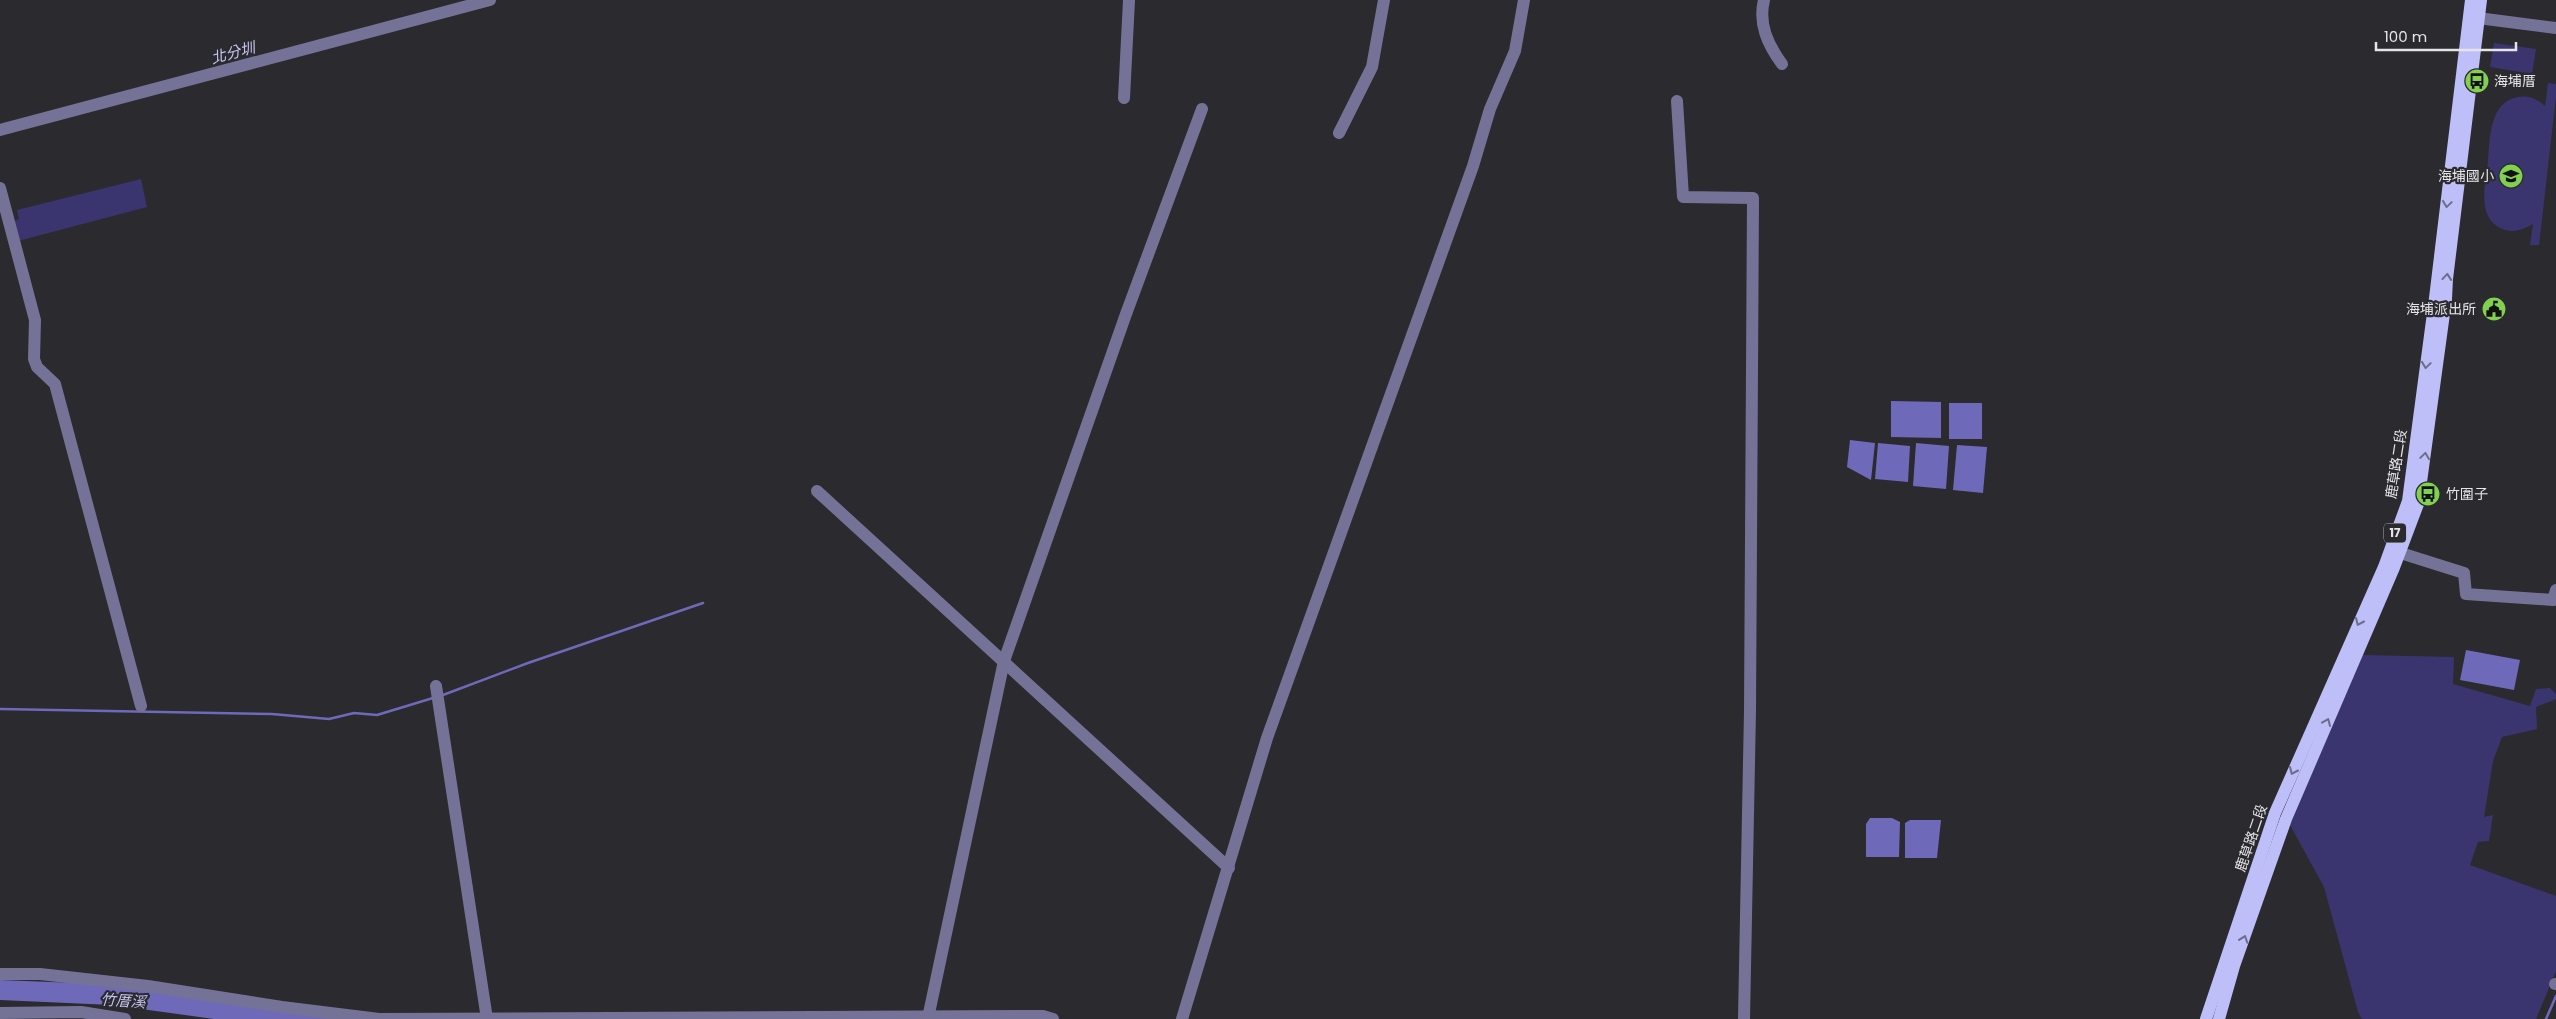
<svg xmlns="http://www.w3.org/2000/svg" width="2556" height="1019" font-family="Poppins,'Noto Sans TC',sans-serif">
<rect width="100%" height="100%" fill="#2a2a2f"/>
<g fill="#3b356f">
<polygon points="2494,43 2536,49 2532,74 2490,67"/>
<path d="M2548 83 2556 84V97L2539 245H2530L2533 224C2522 230 2512 234 2500 228 2476 216 2486 182 2488 161 2490 139 2489 102 2518 97 2529 95 2537 99 2545 106Z"/>
<polygon points="141,179 147,207 18,241 12,222 19,219 17,210"/>
<polygon points="2363,655 2454,657 2453,684 2530,706 2536,689 2550,688 2556,694 2556,699 2536,707 2537,729 2502,737 2493,761 2484,817 2493,815 2489,841 2478,842 2470,865 2556,896 2556,971 2536,1019 2362,1019 2358,1012 2324,887 2290,825"/>
</g>
<g fill="#6f69ba">
<polygon points="1891,401 1941,402 1941,438 1891,437"/>
<polygon points="1982,403 1982,439 1949,439 1949,403"/>
<polygon points="1850,440 1875,443 1871,480 1847,467"/>
<polygon points="1878,443 1910,446 1908,482 1875,479"/>
<polygon points="1916,443 1949,446 1946,489 1913,486"/>
<polygon points="1957,445 1987,447 1983,493 1953,490"/>
<polygon points="2466,650 2520,660 2514,690 2460,680"/>
<polygon points="1870,818 1892,818 1900,822 1899,857 1866,857 1866,824"/>
<polygon points="1910,820 1941,820 1937,858 1905,858 1905,823"/>
<polygon points="0,980 102,984 403,1019 214,1019 112,1005 0,1000"/>
</g>
<g fill="none" stroke-linecap="round" stroke-linejoin="round">
<g stroke="#6f69ba" stroke-width="2.5">
<polyline points="443,695 528,663 703,603"/>
<polyline points="0,709 272,714 329,719 354,713 377,715 433,698"/>
<polyline points="2546,1019 2556,996"/>
</g>
<g stroke="#747397" stroke-width="12">
<path d="M1764 0C1758 24 1768 45 1782 64"/>
<polyline points="2470,17 2556,28"/>
<polyline points="1124,98 1129,0"/>
<polyline points="1677,101 1683,197 1753,198 1750,711 1744,1019"/>
<polyline points="0,130 490,0"/>
<polyline points="1339,133 1372,67 1384,0"/>
<polyline points="0,188 35,320 34,359 37,367 55,384 141,706"/>
<polyline points="817,491 1229,868"/>
<polyline points="2391,550 2464,573 2466,594 2553,600 2556,590"/>
<polyline points="436,686 487,1019"/>
<polyline points="0,974 40,974 148,986 282,1007 379,1019 1043,1016 1053,1019"/>
<polyline points="2555,984 2556,984"/>
<polyline points="0,1013 81,1012 125,1019"/>
<polyline points="928,1018 1004,661 1126,314 1202,109"/>
<polyline points="1182,1019 1267,738 1473,166 1490,109 1515,51 1524,0"/>
</g>
<g stroke="#bebef9" stroke-width="12">
<polyline points="2206,1019 2275,813 2384,567 2408,501 2435,298 2471,0"/>
<polyline points="2219,1019 2234,966 2286,819 2393,570 2418,504 2446,299 2447,279 2481,0"/>
</g>
</g>
<defs><path id="oneway-chevron" d="M-2-3.5L2.5 0L-2 3.5" fill="none" stroke-width="1.6" stroke-linecap="round" stroke-linejoin="round" transform="scale(1.25)"/></defs>
<g stroke="#6d6d8a">
<use href="#oneway-chevron" transform="translate(2447 204) rotate(98)"/>
<use href="#oneway-chevron" transform="translate(2447 277) rotate(-85)"/>
<use href="#oneway-chevron" transform="translate(2426 365) rotate(98)"/>
<use href="#oneway-chevron" transform="translate(2425 456) rotate(-82)"/>
<use href="#oneway-chevron" transform="translate(2359 622) rotate(114)"/>
<use href="#oneway-chevron" transform="translate(2327 722) rotate(-67)"/>
<use href="#oneway-chevron" transform="translate(2293 771) rotate(114)"/>
<use href="#oneway-chevron" transform="translate(2244 939) rotate(-71)"/>
</g>
<defs>
<symbol id="bus-disc" viewBox="-11 -11 22 22"><circle r="9.5" fill="#82d04f" stroke="#2a2a2f"/><path d="M-5-6H5V4H4V6H2V4H-2V6H-4V4H-5ZM-3.5-4V0h7V-4ZM-3.5 1.2v1.5H-2V1.2ZM2 1.2v1.5H3.5V1.2Z" fill="#111"/></symbol>
<symbol id="school-disc" viewBox="-11 -11 22 22"><circle r="9.5" fill="#82d04f" stroke="#2a2a2f"/><path d="M0-5L7-2L0 1L-7-2ZM-4 1L0 2.5L4 1V4Q0 6-4 4Z" fill="#111"/></symbol>
<symbol id="civic-disc" viewBox="-11 -11 22 22"><circle r="9.5" fill="#82d04f" stroke="#2a2a2f"/><path d="M-.6-6.5H3V-4.5H.6V-3L4-1V1h2V6H-6V1h2V-1L-.6-3ZM-1.2 2.5V6h2.4V2.5Z" fill="#111"/></symbol>
</defs>
<g fill-rule="evenodd">
<use href="#bus-disc" x="2463" y="67" width="28" height="28"/>
<use href="#school-disc" x="2497" y="162" width="28" height="28"/>
<use href="#civic-disc" x="2480" y="295" width="28" height="28"/>
<use href="#bus-disc" x="2414" y="480" width="28" height="28"/>
</g>
<g text-anchor="middle" stroke-width="4.5" stroke-linejoin="round" paint-order="stroke">
<rect fill="#2a2a2f" stroke="#adadb0" stroke-width="1" x="2384" y="523.5" width="22" height="19" rx="4"/>
<g font-size="12" font-weight="bold" fill="#e5e5e8">
<text x="2395" y="537">17</text>
</g>
<g font-size="14" fill="#e5e5e8" stroke="#2a2a2f" text-anchor="start">
<text x="2494" y="86">海埔厝</text>
<text x="2494" y="181" text-anchor="end">海埔國小</text>
<text x="2476" y="314" text-anchor="end">海埔派出所</text>
<text x="2446" y="499">竹圍子</text>
</g>
<g font-size="14" fill="#e5e5e8" stroke="#2a2a2f">
<text transform="translate(2396 464) rotate(-81)" y="5">鹿草路二段</text>
<text transform="translate(2251 838) rotate(-71)" y="5">鹿草路二段</text>
</g>
<g font-size="15" font-style="italic" fill="#c5c4f0" stroke="#2a2a2f">
<text transform="translate(233 53) rotate(-15)" y="5">北分圳</text>
<text transform="translate(123 1001) rotate(4)" y="5">竹厝溪</text>
</g>
</g>
<path d="M2376 42v8h140v-8" fill="none" stroke="#e5e5e8" stroke-width="2.5"/>
<text x="2384" y="42" font-size="15" fill="#e5e5e8" stroke="#2a2a2f" stroke-width="4" paint-order="stroke">100 m</text>
</svg>
